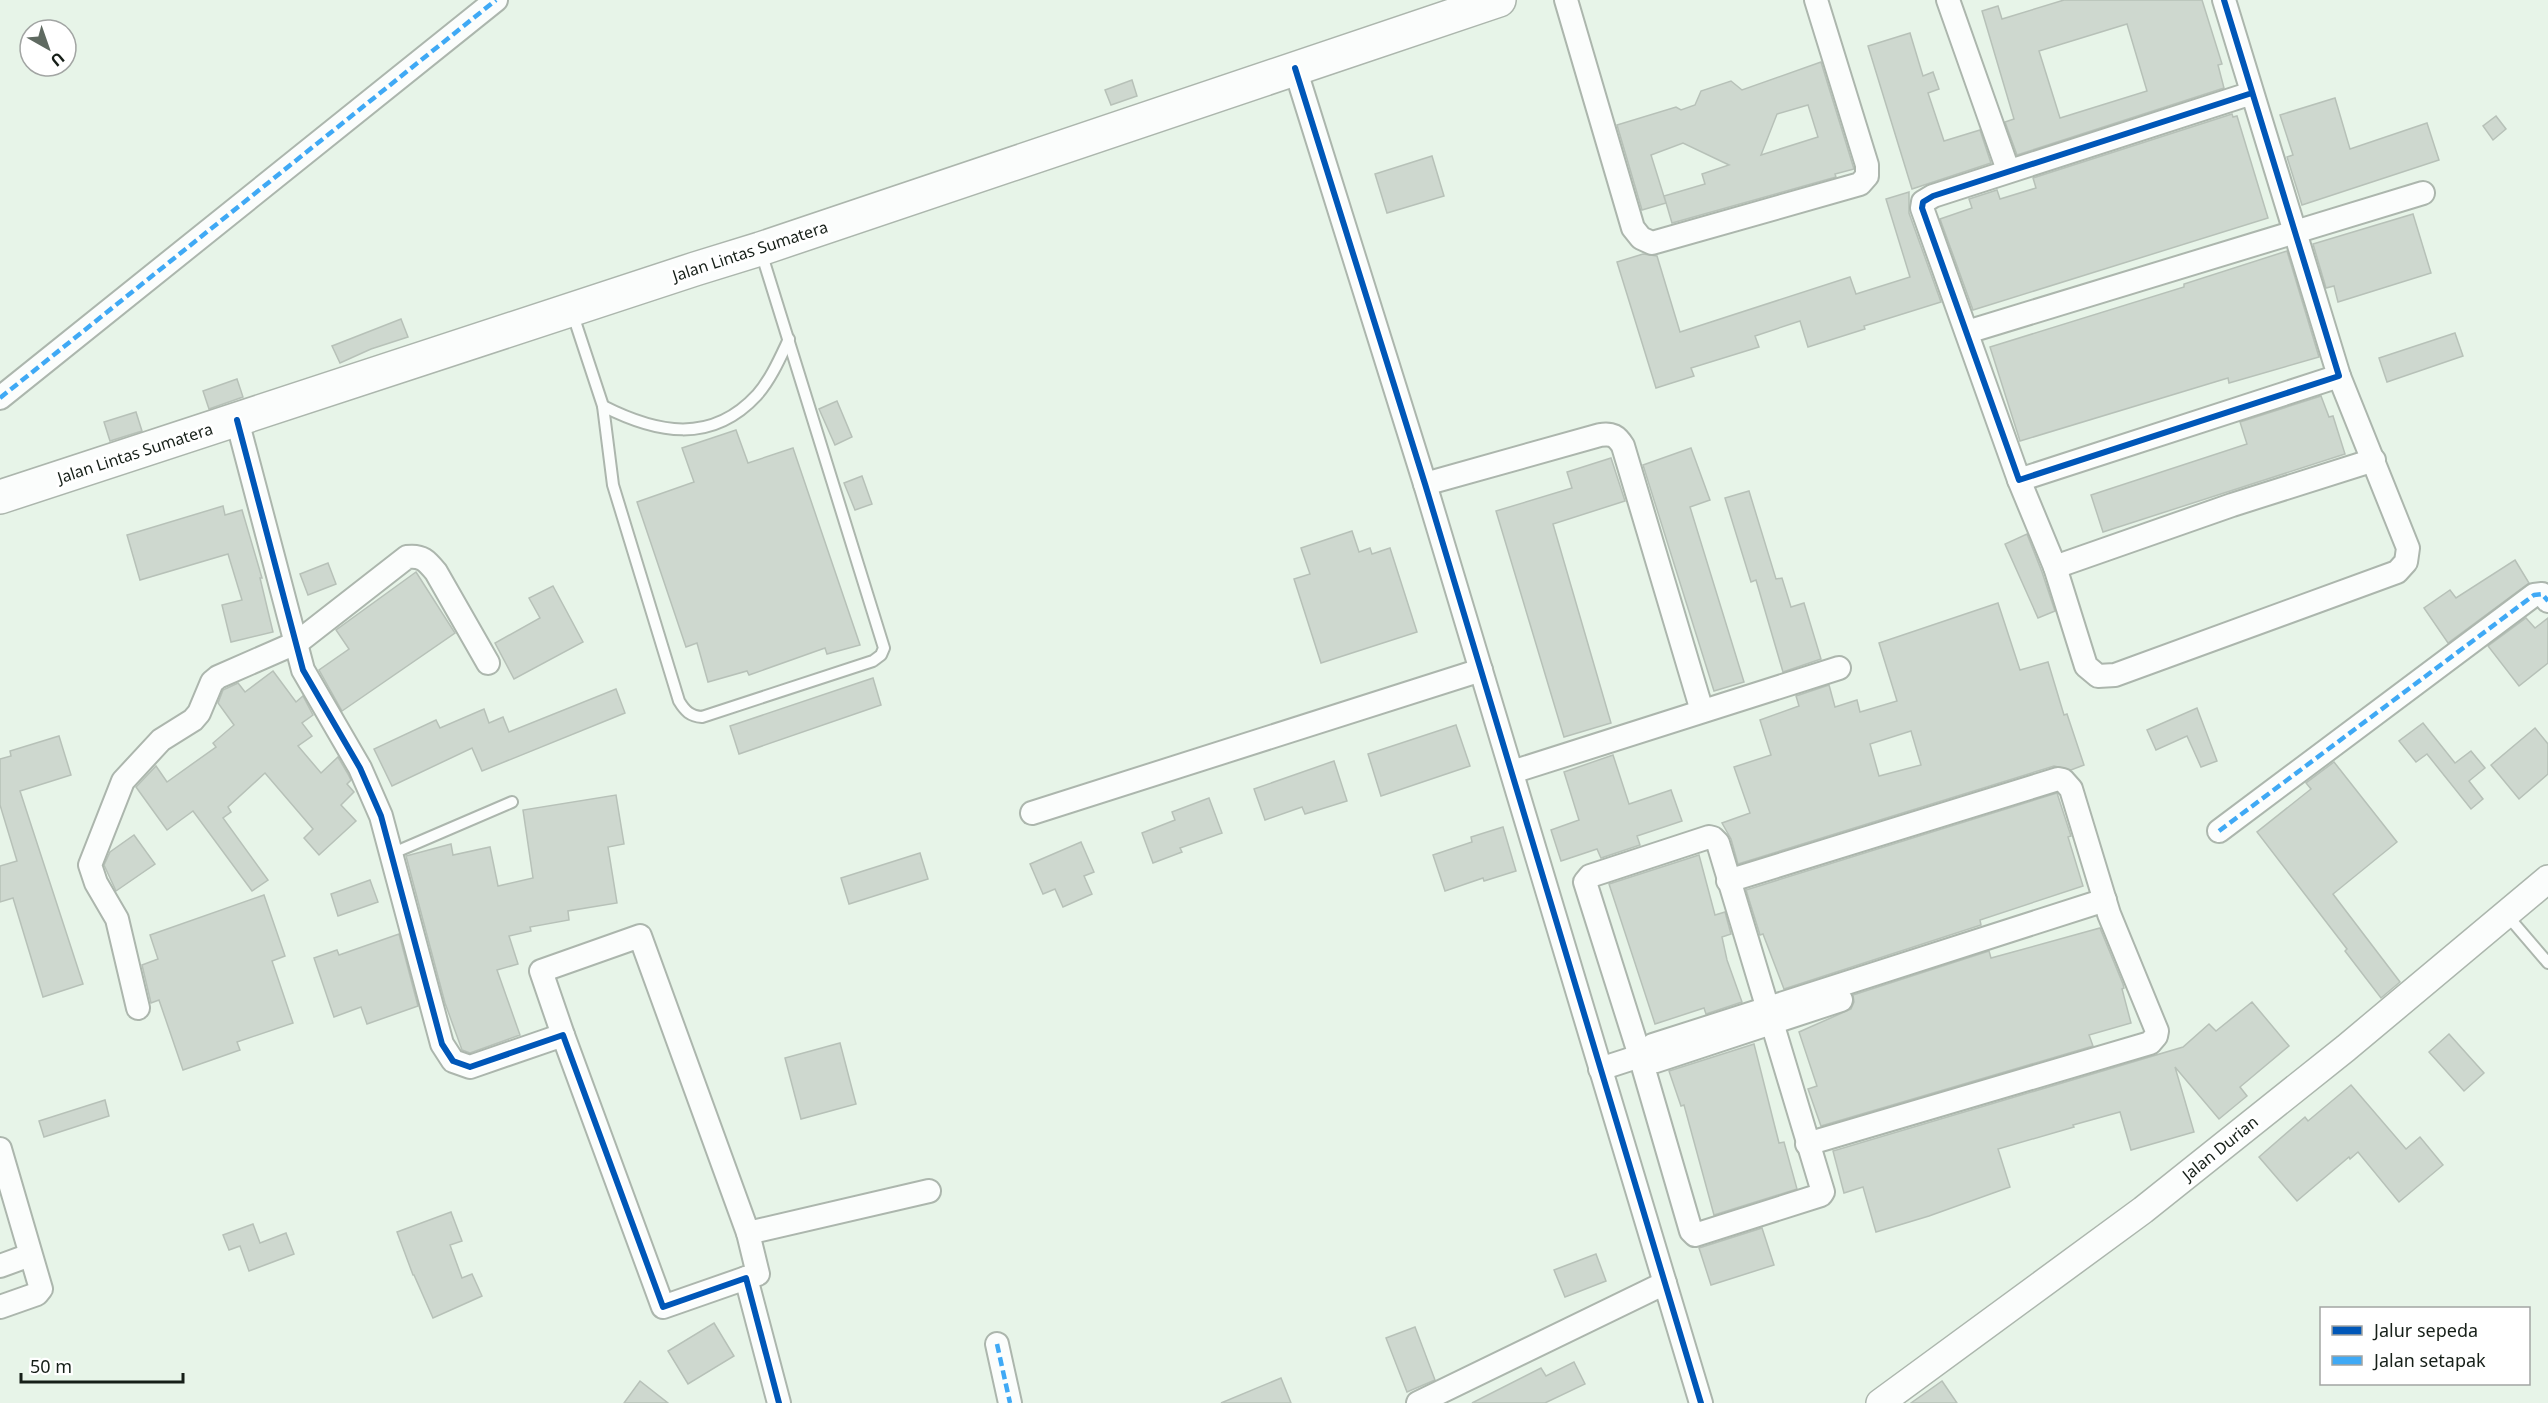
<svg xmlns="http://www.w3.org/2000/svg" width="2548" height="1403" font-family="'Noto Sans',sans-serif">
<rect width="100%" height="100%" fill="#e7f4e8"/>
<g fill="#ced8cf" stroke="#b7c1b8" stroke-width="1.5" fill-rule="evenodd">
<path d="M2064 0H2202L2222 64 2218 65 2224 88 2017 155 2005 122 2014 119 1982 11 1998 6 2002 19ZM2127 24 2147 91 2060 118 2039 51Z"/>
<polygon points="1910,33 1923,76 1933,72 1939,89 1928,93 1944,141 1980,130 1991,163 1912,189 1868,46"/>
<path d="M1821 62 1854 169 1835 174 1836 177 1672 223 1664 196 1705 184 1702 174 1729 165 1683 143 1651 155 1666 203 1642 210 1617 125 1676 107 1681 110 1695 105 1701 91 1731 81 1742 90ZM1808 105 1818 137 1761 155 1777 114Z"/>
<polygon points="1132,80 1137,96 1111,105 1105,90"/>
<polygon points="2335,98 2350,149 2427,123 2439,160 2302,205 2287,157 2293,155 2280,115"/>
<polygon points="2232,114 2233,117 2237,116 2268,218 1973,310 1940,219 1972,208 1969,199 1997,190 2000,199 2036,188 2033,178"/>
<polygon points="2496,116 2506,129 2493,140 2483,126"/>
<polygon points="1432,156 1444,196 1387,213 1375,174"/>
<polygon points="1909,192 1909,213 1941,302 1864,326 1865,329 1808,347 1800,321 1755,336 1759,347 1691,368 1694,376 1656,388 1617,262 1643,254 1657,256 1680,332 1850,277 1856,294 1910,277 1886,199"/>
<polygon points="2413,214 2431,273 2338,302 2334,286 2326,288 2313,244"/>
<polygon points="2287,251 2319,357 2229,383 2228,378 2020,441 1990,347 2184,287 2184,284"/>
<polygon points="401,319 408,337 371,349 340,363 332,346"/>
<polygon points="2455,333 2463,356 2387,382 2379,358"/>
<polygon points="237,379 243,397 209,409 203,391"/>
<polygon points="2321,396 2329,417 2333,416 2345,454 2103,532 2091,495 2247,444 2240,422"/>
<polygon points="837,401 852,437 835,445 819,409"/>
<polygon points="136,412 142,431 110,441 104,422"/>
<polygon points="736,430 748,463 793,448 860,645 827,654 825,648 749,675 747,671 708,682 697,643 686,647 637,502 694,482 682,448"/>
<polygon points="1691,448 1710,500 1690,507 1744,682 1714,691 1643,465"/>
<polygon points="1611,458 1625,501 1553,524 1611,723 1564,737 1496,511 1572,488 1567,472"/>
<polygon points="862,476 872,504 855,510 844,483"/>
<polygon points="1749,491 1776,579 1782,578 1791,607 1804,603 1821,659 1783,672 1756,580 1751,582 1725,498"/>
<polygon points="223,506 225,515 242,510 262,578 260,578 273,632 231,642 222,605 242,600 228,554 140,580 127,535"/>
<polygon points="1352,531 1359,552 1370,548 1372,554 1390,548 1417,632 1321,663 1294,579 1310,574 1301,548"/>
<polygon points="2027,534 2042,572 2055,611 2038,618 2005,544"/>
<polygon points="2515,560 2529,583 2448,643 2424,608 2450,590 2456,598"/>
<polygon points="328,563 336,584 308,595 300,574"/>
<polygon points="416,572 455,633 342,711 319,670 349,649 336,630"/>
<polygon points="553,586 583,642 514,679 495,643 540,618 529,598"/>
<path d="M1998 603 2020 670 2048 662 2064 715 2067 714 2084 765 2071 770 2054 766 1738 864 1731 839 1722 823 1750 813 1734 767 1771 755 1760 720 1799 706 1796 696 1829 685 1835 707 1857 700 1860 712 1897 701 1879 643ZM1911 731 1921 765 1879 776 1870 744Z"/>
<polygon points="2526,618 2535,628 2548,618 2548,663 2519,686 2488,646"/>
<polygon points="273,671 296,702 303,696 313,715 302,723 312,736 298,746 321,773 338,757 348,774 351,780 347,784 354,792 341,805 356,821 319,855 304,838 313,829 265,773 228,807 231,812 223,818 268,880 252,891 193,811 167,830 136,787 156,766 167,782 216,747 213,743 234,725 218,703 223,690 238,683 245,692"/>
<polygon points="873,678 881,705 739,754 730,726"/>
<polygon points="616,689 625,713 482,771 472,748 392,786 374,749 436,720 440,728 484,709 489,723 503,717 509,732"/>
<polygon points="2197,708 2217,761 2201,767 2187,736 2156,750 2147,730"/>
<polygon points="2423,723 2455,763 2471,751 2485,768 2469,781 2483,799 2471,809 2427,754 2416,762 2399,741"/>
<polygon points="1456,725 1470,766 1381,796 1368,754"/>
<polygon points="2535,728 2548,744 2548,774 2519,799 2491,765"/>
<polygon points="59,736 71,775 20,791 83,984 43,997 13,898 0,902 0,866 17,861 0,805 0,759 11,756 10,751"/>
<polygon points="1613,755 1629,804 1671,790 1682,821 1637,836 1640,845 1601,858 1597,849 1561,861 1551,830 1579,820 1564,772"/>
<polygon points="1334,761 1347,801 1305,814 1302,807 1265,820 1254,789"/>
<polygon points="2334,762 2397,842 2333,894 2400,982 2381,998 2345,951 2347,949 2257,832 2311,789 2306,783"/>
<polygon points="2057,793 2071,836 2068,837 2083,886 1980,920 1981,925 1784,989 1763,934 1760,935 1746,890"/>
<polygon points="616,795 624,844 608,847 617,903 568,911 569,920 530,927 531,931 509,936 518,964 497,970 520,1035 470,1053 462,1050 445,1003 406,856 451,844 453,855 490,847 498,886 533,878 523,810"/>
<polygon points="1209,798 1222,833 1180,848 1182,852 1153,863 1142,833 1175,820 1172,812"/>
<polygon points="1503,827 1516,871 1484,881 1483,878 1445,891 1433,855 1472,842 1471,837"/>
<polygon points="134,835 155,864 116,891 104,865 110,852"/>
<polygon points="1081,842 1094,872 1084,876 1092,894 1063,907 1055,889 1043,894 1030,864"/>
<polygon points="920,853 928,879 849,904 841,878"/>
<polygon points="1699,855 1715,915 1725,912 1731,934 1722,937 1727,960 1742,1002 1706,1014 1704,1008 1655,1024 1609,884"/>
<polygon points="370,880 378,902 338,916 331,894"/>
<polygon points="264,895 285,956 272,961 293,1023 237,1042 240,1050 183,1070 159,1000 151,1003 142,965 158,959 150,935"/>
<polygon points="2100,928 2123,984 2124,988 2122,989 2131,1023 2089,1035 2093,1046 1821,1126 1808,1089 1817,1086 1799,1032 1851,1009 1854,1002 1853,995 1989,951 1991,958"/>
<polygon points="399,934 418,1006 367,1024 361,1007 334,1017 314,958 337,950 339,955"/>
<polygon points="2252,1002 2289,1046 2240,1087 2247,1096 2219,1119 2175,1067 2194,1132 2131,1150 2120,1112 2073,1125 2074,1127 1998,1149 2010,1187 1929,1216 1876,1232 1863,1187 1844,1193 1833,1151 2183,1047 2209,1024 2216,1031"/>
<polygon points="2449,1034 2484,1073 2464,1091 2429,1052"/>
<polygon points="840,1043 856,1104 801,1119 785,1058"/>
<polygon points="1754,1044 1779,1143 1784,1142 1797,1189 1714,1215 1684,1105 1681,1106 1669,1071"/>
<polygon points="2351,1085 2406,1149 2420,1137 2443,1165 2399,1202 2358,1152 2350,1159 2349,1157 2297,1201 2259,1157 2305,1117 2308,1121"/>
<polygon points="105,1100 109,1116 44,1137 39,1121"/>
<polygon points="451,1212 462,1241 450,1245 462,1278 472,1274 482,1296 433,1318 414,1275 413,1275 397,1232"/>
<polygon points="253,1224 260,1243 286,1233 294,1254 249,1271 240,1246 229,1250 223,1235"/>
<polygon points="1762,1228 1774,1265 1711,1285 1699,1248"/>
<polygon points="1596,1254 1606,1281 1565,1297 1554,1270"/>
<polygon points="714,1323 734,1356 688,1384 668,1351"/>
<polygon points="1415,1327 1435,1380 1407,1392 1386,1338"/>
<polygon points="1574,1362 1585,1384 1545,1403 1472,1403 1541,1368 1546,1376"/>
<polygon points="1281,1378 1291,1403 1221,1403"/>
<polygon points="640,1381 668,1403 624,1403"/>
<polygon points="1942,1381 1957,1403 1911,1403"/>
</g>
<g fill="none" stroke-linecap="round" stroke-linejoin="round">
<defs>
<g id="service">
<path d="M572 312 603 406 613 485 679 701C685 711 690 716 702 717L873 661 881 655 884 648 761 252"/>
<path d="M603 406C656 433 711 445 757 395 771 379 780 358 789 339"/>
<polyline points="391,854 512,802"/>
<polyline points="2506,914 2548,963"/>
</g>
<g id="minor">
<polyline points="1566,0 1633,228 1641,238 1652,243 1860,184 1867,176 1867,165 1816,0"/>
<polyline points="1948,0 2008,170"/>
<polyline points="2224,0 2339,376 2019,480 1922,208 1923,202 1933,196 2252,93"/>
<polyline points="1295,68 1425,484 1701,1403"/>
<polyline points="1967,332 2423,193"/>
<polyline points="0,398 496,0"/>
<polyline points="237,420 303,670 360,768 381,816 442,1044 453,1061 470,1067 563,1035 663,1307 746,1278 779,1403"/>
<polyline points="2019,480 2055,567 2086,666 2098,676 2115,675 2397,572 2406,562 2408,548 2339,376"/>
<path d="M1425 484 1600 435C1612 433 1617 436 1623 446L1702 711"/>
<polyline points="2055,567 2232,505 2374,460"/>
<polyline points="1512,772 1839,668"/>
<polyline points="1032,813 1481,670"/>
<polyline points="2219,831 2534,595 2542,594 2548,601"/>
<polygon points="1709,837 1713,838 1718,843 1823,1192 1821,1195 1695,1235 1691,1231 1640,1056 1585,882 1590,876"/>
<polyline points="1728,881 2058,779 2063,780 2071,789 2109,914 2157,1031 2156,1036 2150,1043 1807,1144"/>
<path d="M138 1008 117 919 96 883 90 865 123 781 161 740 193 720 199 713 212 682 218 677 298 642 407 557C422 555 427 561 436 572L488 663"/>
<polyline points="563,1035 541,971 640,936 748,1233 929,1191"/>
<polyline points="1640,1056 1656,1061 1841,1000"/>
<polyline points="1600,1069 1640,1056 1653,1045 2105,900"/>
<polyline points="0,1149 41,1289 37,1294 0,1307"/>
<polyline points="0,1266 30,1255"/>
<polyline points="746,1278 758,1274 748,1233"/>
<polyline points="997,1344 1010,1403"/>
<polyline points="1418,1403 1665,1283"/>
</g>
<polyline id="tertiary" points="1880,1403 2143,1210 2346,1048 2548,879"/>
<polyline id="trunk" points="0,497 695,269 760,249 1499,0"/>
</defs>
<use href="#service" stroke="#acb6ad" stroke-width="14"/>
<use href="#minor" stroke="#acb6ad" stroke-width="26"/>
<use href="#tertiary" stroke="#acb6ad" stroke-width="30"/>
<use href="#trunk" stroke="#acb6ad" stroke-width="36"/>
<use href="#service" stroke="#fbfdfc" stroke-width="10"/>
<use href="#minor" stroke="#fbfdfc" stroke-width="22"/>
<use href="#tertiary" stroke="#fbfdfc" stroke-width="27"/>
<use href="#trunk" stroke="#fbfdfc" stroke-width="33"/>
<g stroke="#3fa9f5" stroke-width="4.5" stroke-dasharray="9 4.5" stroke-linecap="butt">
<polyline points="0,398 496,0"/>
<polyline points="2219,831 2534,595 2542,594 2548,601"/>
<polyline points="997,1344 1010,1403"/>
</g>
<defs>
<g id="cycleway">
<polyline points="2224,0 2339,376 2019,480 1922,208 1923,202 1933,196 2252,93"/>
<polyline points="1295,68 1425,484 1701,1403"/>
<polyline points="237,420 303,670 360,768 381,816 442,1044 453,1061 470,1067 563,1035 663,1307 746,1278 779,1403"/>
</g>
</defs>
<use href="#cycleway" stroke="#fff" stroke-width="10"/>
<use href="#cycleway" stroke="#0057b8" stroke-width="6"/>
</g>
<g text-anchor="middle" stroke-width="6" stroke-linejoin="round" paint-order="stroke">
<g font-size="16" fill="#161f18" stroke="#fff">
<text transform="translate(750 251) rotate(-18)" y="6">Jalan Lintas Sumatera</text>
<text transform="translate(135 453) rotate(-18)" y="6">Jalan Lintas Sumatera</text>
<text transform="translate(2220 1148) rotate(-39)" y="6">Jalan Durian</text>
</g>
</g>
<rect x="2320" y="1307" width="210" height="78" fill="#ffffff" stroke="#a2a5a3" stroke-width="1.5"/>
<rect x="2332" y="1326" width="30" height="9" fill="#0057b8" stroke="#a2a5a3" stroke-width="1.5"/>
<text x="2374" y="1337" font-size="18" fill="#161f18">Jalur sepeda</text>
<rect x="2332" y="1356" width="30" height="9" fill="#3fa9f5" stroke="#a2a5a3" stroke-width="1.5"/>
<text x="2374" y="1367" font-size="18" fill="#161f18">Jalan setapak</text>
<g transform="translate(48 48) rotate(140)"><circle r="28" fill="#ffffff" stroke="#a2a5a3" stroke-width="1.5"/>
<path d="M0-4.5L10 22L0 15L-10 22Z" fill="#5f6a61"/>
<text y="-9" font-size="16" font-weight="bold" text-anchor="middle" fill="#161f18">U</text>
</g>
<path d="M21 1373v9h162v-9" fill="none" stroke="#161f18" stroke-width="3"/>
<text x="30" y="1373" font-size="18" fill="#161f18" stroke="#ffffff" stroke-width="4.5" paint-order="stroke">50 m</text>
</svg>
